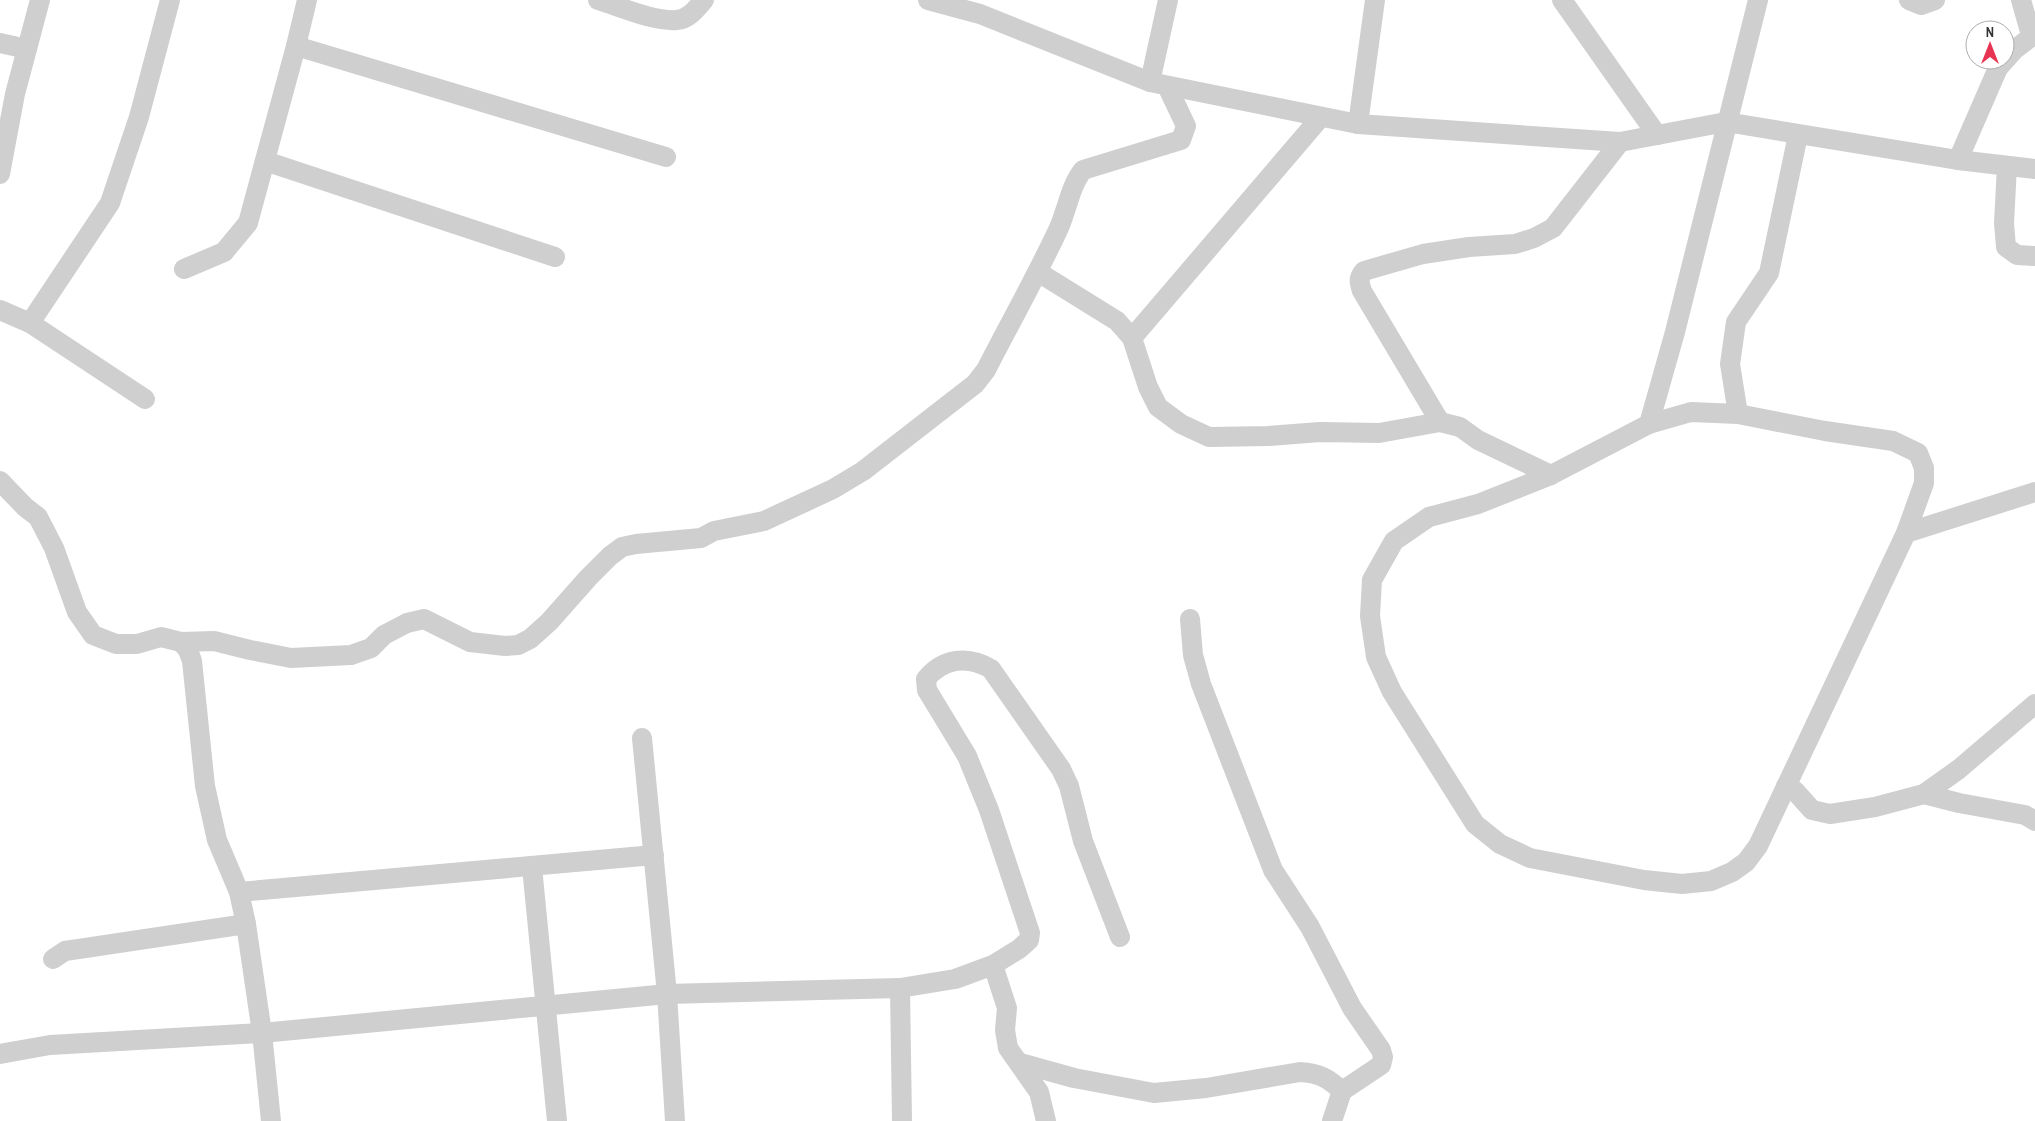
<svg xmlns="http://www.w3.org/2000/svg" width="2035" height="1121" font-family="'Archivo Narrow',sans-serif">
<rect width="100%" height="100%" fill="#fff"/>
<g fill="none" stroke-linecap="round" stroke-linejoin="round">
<g stroke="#cfcfcf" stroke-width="20">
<path d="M598 0C621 7 654 22 677 20 689 19 697 8 704 0"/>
<polyline points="928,0 980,14 1150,82 1358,124 1620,142 1726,122 1958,160 2035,169"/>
<polyline points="1562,0 1657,135"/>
<polyline points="1909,0 1921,5 1935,0"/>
<polyline points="2021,0 2031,35"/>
<polyline points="0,43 27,49"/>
<polyline points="296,46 666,157"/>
<polyline points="1150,82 1168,0"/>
<polyline points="1358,124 1375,0"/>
<polyline points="1958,160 1998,68 2014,50 2035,34"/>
<polyline points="265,161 555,257"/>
<polyline points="2007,166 2004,223 2006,247 2017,255 2035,256"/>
<polyline points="0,174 15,94 40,0"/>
<polyline points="184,269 224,252 248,223 296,46 307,0"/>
<polyline points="1038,272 1117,321 1132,338 1148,387 1158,407 1181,424 1209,437 1268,436 1320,432 1379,433 1440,422 1460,427 1478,440 1551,475"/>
<polyline points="0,310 30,323 145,399"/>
<polyline points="30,323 110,203 139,117 170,0"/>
<polyline points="1132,338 1320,118"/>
<polygon points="1691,412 1738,414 1825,431 1893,441 1918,453 1924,468 1924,483 1906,533 1758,846 1746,862 1732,872 1711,881 1682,884 1644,880 1530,858 1500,844 1475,824 1392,692 1376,657 1370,616 1372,580 1394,541 1429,517 1478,504 1551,475 1649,424"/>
<polyline points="1738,414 1730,364 1736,322 1769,273 1798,135"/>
<path d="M1440 422 1362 291C1359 282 1358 278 1364 271L1423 254 1469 247 1515 244 1534 238 1553 228 1620 142"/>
<polyline points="1649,424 1675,332 1758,0"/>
<polyline points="0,481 25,507 38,517 54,548 77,612 93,635 116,644 137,644 161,637 181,642 188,650 192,661 205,786 217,840 239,892 246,924 262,1033 271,1121"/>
<polyline points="1906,533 2035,492"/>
<polyline points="1190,619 1193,655 1201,684 1273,870 1310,927 1352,1008 1381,1050 1383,1057 1381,1065 1342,1091 1332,1121"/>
<path d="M181 642 214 641 250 650 291 658 351 655 371 648 384 635 407 623 424 619 470 642 505 646 518 645 530 639 549 622 588 578 610 556 622 547 636 544 701 538 714 531 764 521 833 489 863 471 975 384 986 370C1010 323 1036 277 1058 230 1067 211 1070 186 1083 170L1181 140 1186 126 1167 86"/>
<polyline points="642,738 667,994 675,1121"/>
<polyline points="1786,786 1795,791 1812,810 1830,814 1875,807 1924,794 1959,769 2035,704"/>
<polyline points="1924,794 1959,803 2025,815 2035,821"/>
<polyline points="532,867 557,1121"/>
<polyline points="239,892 654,855"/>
<polyline points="53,959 65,951 246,924"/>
<polyline points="993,965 1007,1008 1005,1030 1008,1048 1039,1092 1046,1121"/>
<polyline points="900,988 902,1121"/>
<path d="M0 1054 50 1045 262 1033 667 994 900 988 955 979 993 965 1019 949 1029 940 1030 933 989 810 967 756 927 690 926 679C943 658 968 655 991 669L1061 769 1069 786 1083 841 1120 937"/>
<path d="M1020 1063 1074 1078 1154 1093 1206 1088 1300 1072C1319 1073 1328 1078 1342 1091"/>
</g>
</g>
<g transform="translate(1990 45)"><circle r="24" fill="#ffffff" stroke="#adadad"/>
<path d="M0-4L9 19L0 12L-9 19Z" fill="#e83453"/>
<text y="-8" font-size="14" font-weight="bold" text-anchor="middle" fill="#323232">N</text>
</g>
</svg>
